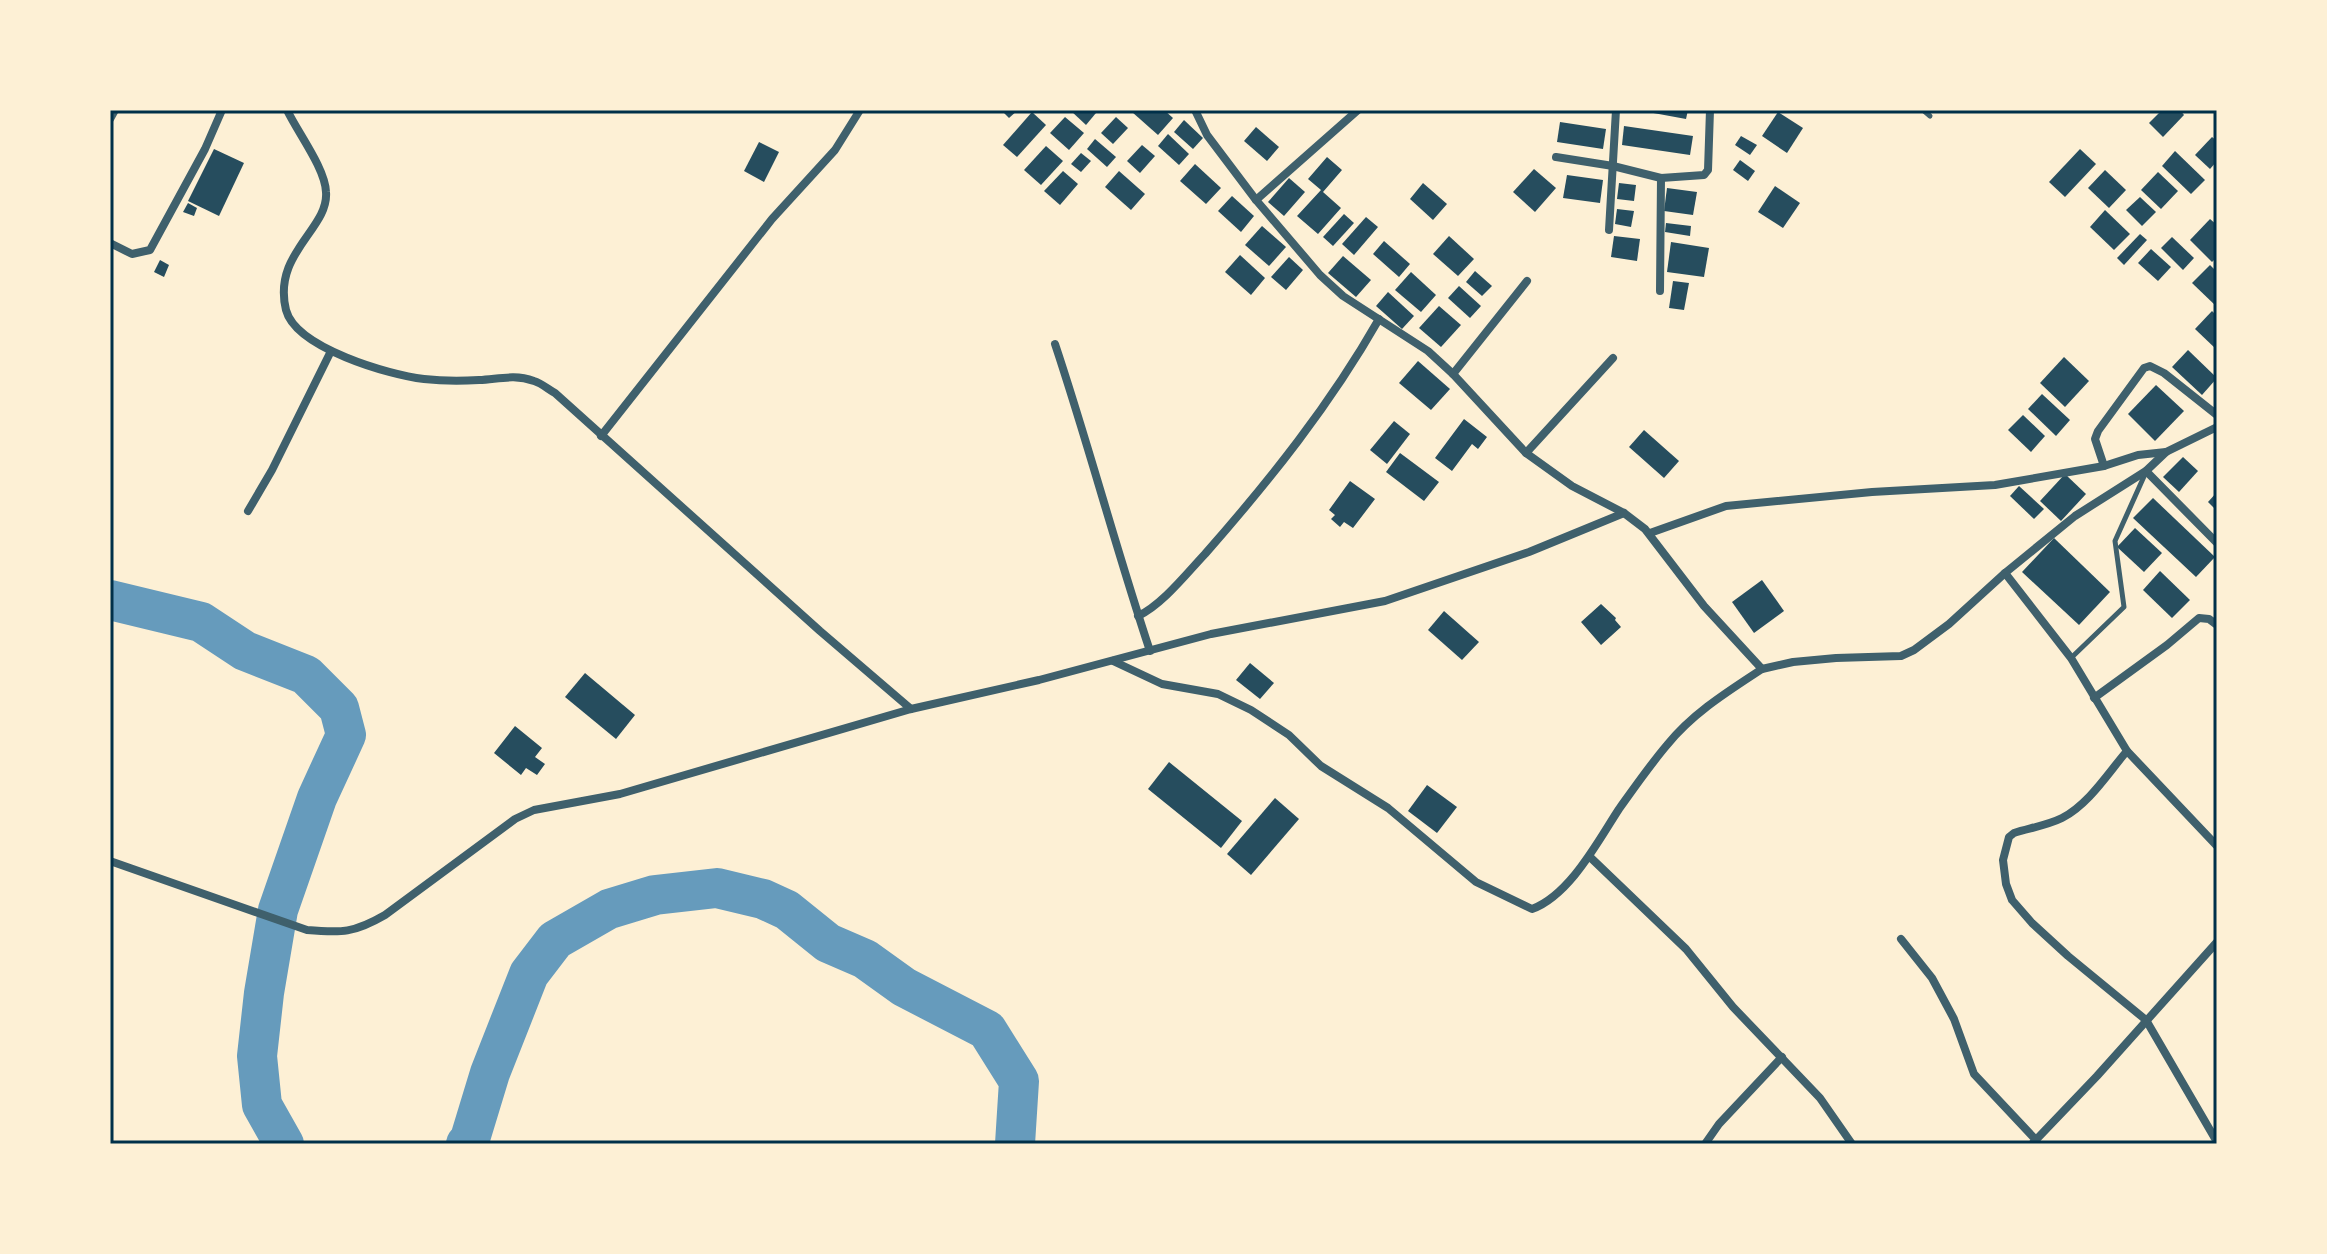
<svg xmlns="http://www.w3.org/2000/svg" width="2327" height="1254" font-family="'Open Sans',sans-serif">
<rect width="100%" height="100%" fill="#fdf0d5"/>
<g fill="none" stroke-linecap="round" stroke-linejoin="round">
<g stroke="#669bbc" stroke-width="40">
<polyline points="110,600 201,622 245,651 306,675 339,708 346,735 317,798 278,910 264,993 257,1056 262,1105 284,1144"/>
<polyline points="466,1144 469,1142 490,1073 529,974 555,940 609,909 655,895 717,888 763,899 787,910 828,943 865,959 904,987 987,1030 1019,1081 1015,1144"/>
</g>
</g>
<g fill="#264d5e">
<polygon points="1001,110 1018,110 1009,118"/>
<polygon points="1070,110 1093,110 1096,113 1086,125"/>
<polygon points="1134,110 1164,110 1173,118 1158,135 1132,112"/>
<polygon points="1637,110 1688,110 1686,119"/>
<polygon points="2162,110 2180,110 2184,115 2163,137 2149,123"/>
<polygon points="1032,112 1046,125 1017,157 1003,145"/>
<polygon points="1778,112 1803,128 1787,153 1762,136"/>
<polygon points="1065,117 1084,133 1069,150 1050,133"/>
<polygon points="1116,117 1128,128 1113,144 1101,133"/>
<polygon points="1184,120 1203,138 1193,149 1174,132"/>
<polygon points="1560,122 1606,129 1603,149 1557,142"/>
<polygon points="1624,126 1693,136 1690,155 1622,145"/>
<polygon points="1256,127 1279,147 1267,161 1244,141"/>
<polygon points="1168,134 1189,154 1179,165 1158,146"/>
<polygon points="1741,136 1757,145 1750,155 1735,145"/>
<polygon points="2212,137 2217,141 2217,161 2210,169 2195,155"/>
<polygon points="1095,139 1116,157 1107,167 1087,149"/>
<polygon points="759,142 779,152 764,182 744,171"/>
<polygon points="1142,145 1155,156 1140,173 1127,161"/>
<polygon points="1046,146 1063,161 1041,185 1024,170"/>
<polygon points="214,149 244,163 219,216 188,201"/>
<polygon points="2080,149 2096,164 2065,197 2049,182"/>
<polygon points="2175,151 2205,180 2191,194 2162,166"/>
<polygon points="1081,153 1091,161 1081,172 1071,164"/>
<polygon points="1327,157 1342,170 1323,192 1341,208 1318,234 1297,216 1321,190 1308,179"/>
<polygon points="1740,160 1755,171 1748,181 1733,170"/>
<polygon points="1195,164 1221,188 1206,204 1180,181"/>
<polygon points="1534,169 1556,188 1535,212 1513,192"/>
<polygon points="2105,170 2126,190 2109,208 2088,188"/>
<polygon points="1063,171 1078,184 1060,205 1044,191"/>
<polygon points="1119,171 1145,194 1131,210 1105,187"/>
<polygon points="2158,172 2178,191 2161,209 2141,190"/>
<polygon points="1567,175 1603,180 1600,203 1563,198"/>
<polygon points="1289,178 1305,192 1284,216 1268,202"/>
<polygon points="1423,183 1447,204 1433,220 1410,199"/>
<polygon points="1619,183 1636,185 1634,201 1617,199"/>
<polygon points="1775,186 1800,203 1783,228 1758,212"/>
<polygon points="1667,188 1697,192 1693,215 1664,211"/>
<polygon points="1232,196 1254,216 1241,232 1218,211"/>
<polygon points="2140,197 2156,212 2142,226 2126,210"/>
<polygon points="188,203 197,208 194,216 183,212"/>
<polygon points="1617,209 1634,211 1631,227 1615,224"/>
<polygon points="2105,210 2130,234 2114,250 2090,227"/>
<polygon points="1344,214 1354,223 1333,246 1323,237"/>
<polygon points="1366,217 1378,227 1354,255 1342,244"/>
<polygon points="2210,219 2217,225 2217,257 2212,262 2190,240"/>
<polygon points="1666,223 1691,226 1690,236 1665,232"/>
<polygon points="1262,226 1286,247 1269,266 1245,245"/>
<polygon points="2140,234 2147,240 2124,265 2117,258"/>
<polygon points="1449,236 1474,259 1458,276 1433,254"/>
<polygon points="1614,236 1640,239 1637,261 1611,257"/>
<polygon points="2172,237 2194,258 2183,270 2161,248"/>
<polygon points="1384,241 1410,264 1399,277 1373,254"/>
<polygon points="1671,242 1709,248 1704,277 1667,272"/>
<polygon points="2151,249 2171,267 2158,281 2138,263"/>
<polygon points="1240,255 1265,278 1251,295 1225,272"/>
<polygon points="1343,256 1371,280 1356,297 1328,273"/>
<polygon points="1289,257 1303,270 1286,290 1271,277"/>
<polygon points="160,260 169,265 164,277 154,272"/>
<polygon points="2210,265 2217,272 2217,307 2192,283"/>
<polygon points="1475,271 1492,286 1482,296 1466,282"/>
<polygon points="1411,272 1436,295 1421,312 1395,290"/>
<polygon points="1673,281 1689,283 1684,310 1669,308"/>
<polygon points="1459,286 1481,306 1470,318 1448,298"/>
<polygon points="1388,292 1414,316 1402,329 1376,306"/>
<polygon points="1439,306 1461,325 1441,347 1419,328"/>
<polygon points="2212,311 2217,316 2217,350 2195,329"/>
<polygon points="2188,350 2217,378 2202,395 2172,367"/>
<polygon points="2064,357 2089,381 2065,407 2040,383"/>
<polygon points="1418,361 1450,389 1431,410 1399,383"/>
<polygon points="2156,385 2184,411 2155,441 2128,414"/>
<polygon points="2042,394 2070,420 2056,436 2028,409"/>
<polygon points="2023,415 2045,436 2031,452 2008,430"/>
<polygon points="1464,419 1487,437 1478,449 1472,444 1452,471 1435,458"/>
<polygon points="1394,421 1410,434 1387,464 1370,450"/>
<polygon points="1644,430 1679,461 1664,478 1629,447"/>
<polygon points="1400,453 1439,482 1424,501 1386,472"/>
<polygon points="2183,457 2198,471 2179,492 2163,477"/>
<polygon points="2065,474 2086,494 2061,521 2040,501"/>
<polygon points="1350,481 1375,499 1353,528 1344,522 1340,527 1331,519 1335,515 1329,510"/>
<polygon points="2019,486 2044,509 2034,519 2010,496"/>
<polygon points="2217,492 2217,511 2208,502"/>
<polygon points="2153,498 2215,557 2196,577 2133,518"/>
<polygon points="2135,528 2162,553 2144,572 2117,547"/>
<polygon points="2054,538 2110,592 2079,625 2022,572"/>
<polygon points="2160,571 2190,600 2172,618 2143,590"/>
<polygon points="1762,580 1784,611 1754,633 1732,602"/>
<polygon points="1601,604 1616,618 1615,620 1621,627 1601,645 1581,622"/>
<polygon points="1444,611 1479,642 1462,660 1428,630"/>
<polygon points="1250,663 1274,683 1260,699 1236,680"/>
<polygon points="585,673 635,715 616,739 565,697"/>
<polygon points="515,726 542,748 535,757 545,764 537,775 526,768 521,775 494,753"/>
<polygon points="1169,762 1242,821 1221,848 1148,789"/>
<polygon points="1427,785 1457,807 1437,833 1408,811"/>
<polygon points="1275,798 1299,819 1251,875 1227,854"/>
</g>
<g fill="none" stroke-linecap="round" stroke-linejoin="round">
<g stroke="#3f606c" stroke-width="5">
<polyline points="1923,110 1930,116"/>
<polyline points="2071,658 2124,607 2115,541 2146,472"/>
</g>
<g stroke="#3f606c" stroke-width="8">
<path d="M287 110C298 133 325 168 326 192 329 229 272 253 286 310 296 348 389 375 424 379 442 381 462 381 479 380 499 379 514 374 534 381 541 383 548 389 555 393L820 631 911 709"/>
<polyline points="110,119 115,110"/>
<polyline points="1556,157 1613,166 1661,178 1660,291"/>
<polyline points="1661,178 1704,175 1708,170 1710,110"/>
<polyline points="1256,200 1358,110"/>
<polyline points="1609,230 1616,110"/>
<polyline points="110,243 132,254 150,250 205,149 222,110"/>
<path d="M1055 344C1089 446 1116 549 1150 651"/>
<polyline points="1453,374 1527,281"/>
<polyline points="601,436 772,219 835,150 860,110"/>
<polyline points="1526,453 1613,358"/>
<polyline points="2104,466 2095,439 2098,431 2144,368 2150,366 2164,373 2217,415"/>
<polyline points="2146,471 2217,543"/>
<polyline points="248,511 272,470 331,351"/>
<polyline points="1650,533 1726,506 1872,492 1995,485 2104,466 2138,455 2166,452"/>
<polyline points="2005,573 2071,658 2127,751 2217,846"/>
<path d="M1138 616C1162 605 1187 573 1205 554 1270 480 1330 405 1379 319"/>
<path d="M1113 661 1162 684 1218 694 1251 710 1289 735 1321 766 1388 808 1476 882 1532 909C1570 895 1598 841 1619 809 1634 788 1650 765 1667 745 1693 713 1727 692 1762 669L1704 606 1645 529 1624 513 1572 486 1526 453 1453 374 1428 351 1343 296 1320 275 1256 200 1207 135 1195 110"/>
<polyline points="1762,669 1793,662 1836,658 1901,656 1914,650 1949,624 2005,573 2075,516 2146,471 2166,452 2217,427"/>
<polyline points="2094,698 2167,645 2199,618 2209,619 2217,625"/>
<path d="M2127 751C2108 773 2089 804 2062 818 2048 825 2030 828 2014 833L2009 837 2003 860 2006 884 2012 900 2032 923 2068 956 2146 1020 2217 1142"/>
<polyline points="1590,857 1686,949 1733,1007 1820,1098 1852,1144"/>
<path d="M110 861 307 930C342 933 354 933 385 915L515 819 534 810 620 794 911 709 1039 680 1211 634 1385 601 1529 552 1624 513"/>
<polyline points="1901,939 1932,978 1954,1019 1974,1074 2036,1140"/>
<polyline points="1705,1144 1719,1124 1782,1057"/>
<polyline points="2032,1144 2097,1076 2217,942"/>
</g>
</g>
<rect width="2327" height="1254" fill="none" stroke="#fdf0d5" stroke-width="224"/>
<rect x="112" y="112" width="2103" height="1030" fill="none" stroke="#003049" stroke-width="3"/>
</svg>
